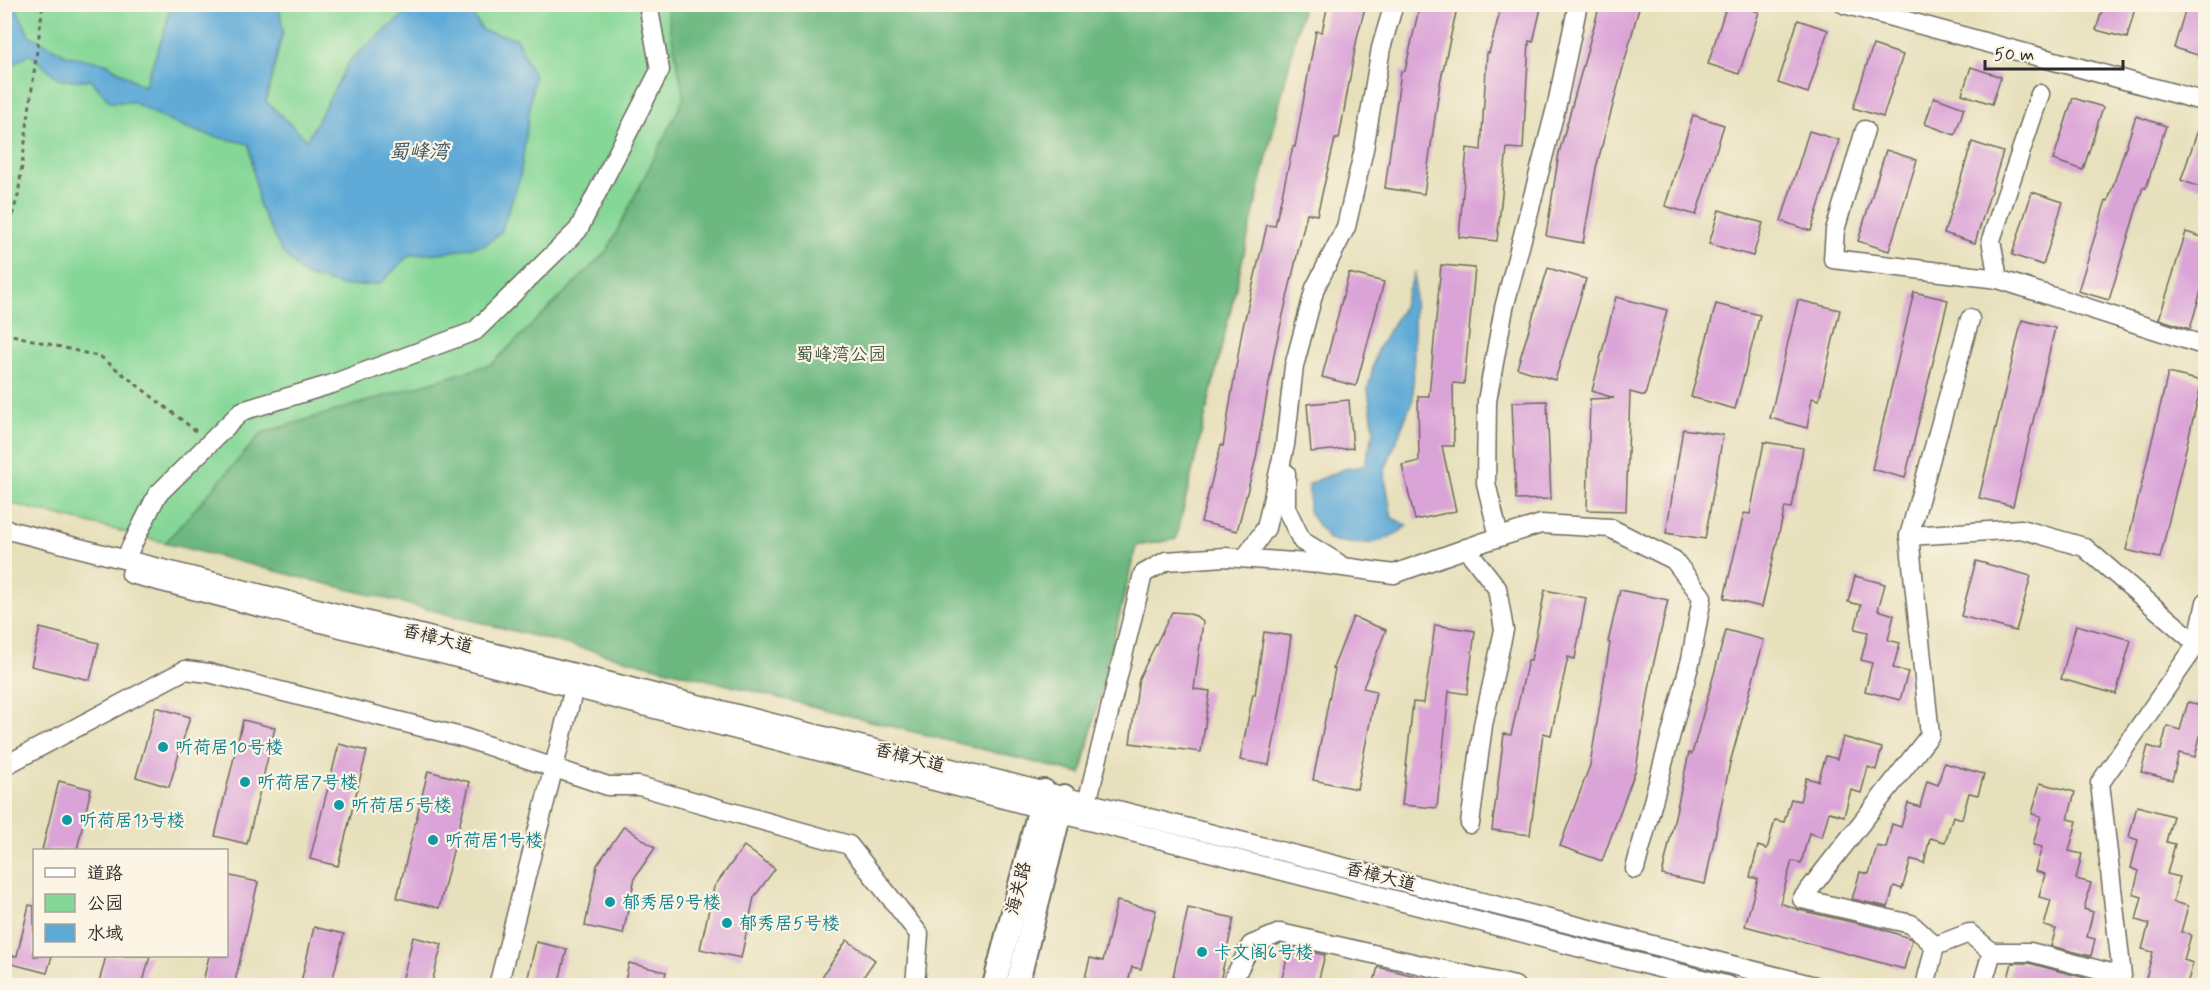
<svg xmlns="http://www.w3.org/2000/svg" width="2210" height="990" font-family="Mynerve,'LXGW WenKai TC',sans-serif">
<rect width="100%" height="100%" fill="#fcf5e5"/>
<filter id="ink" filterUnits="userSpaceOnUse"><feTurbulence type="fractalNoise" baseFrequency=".0167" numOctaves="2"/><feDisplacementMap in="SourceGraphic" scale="12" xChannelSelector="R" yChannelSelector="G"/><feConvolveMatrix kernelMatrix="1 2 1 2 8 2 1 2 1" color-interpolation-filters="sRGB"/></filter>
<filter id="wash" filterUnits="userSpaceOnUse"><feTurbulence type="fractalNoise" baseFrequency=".008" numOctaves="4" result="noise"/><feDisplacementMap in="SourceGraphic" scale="24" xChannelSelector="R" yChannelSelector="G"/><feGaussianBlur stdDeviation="1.35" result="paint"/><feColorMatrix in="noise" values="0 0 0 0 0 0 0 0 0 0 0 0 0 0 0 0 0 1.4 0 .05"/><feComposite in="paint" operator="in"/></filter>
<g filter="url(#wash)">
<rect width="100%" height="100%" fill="#e7e0bc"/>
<polygon fill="#85d797" stroke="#588161" stroke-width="1.5" points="4,5 1303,5 1176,539 1136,546 1081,774 5,502"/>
<polygon fill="#6cb880" stroke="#4c7256" stroke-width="1.5" points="666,5 1303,5 1176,539 1136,546 1081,774 165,543 262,433 492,364 607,251 684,98"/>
<g fill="#5eaad7" stroke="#446a81" stroke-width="1.5">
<polygon points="471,4 470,10 483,31 516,38 534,77 520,177 501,232 486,244 449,252 409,255 380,284 343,286 304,275 282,252 259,205 249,144 204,134 171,122 133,102 110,102 91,80 61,80 29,54 5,70 5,5 15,5 29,35 68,56 106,63 144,87 165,30 171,5 279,5 283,31 266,101 307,140 350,60 416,5"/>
<path d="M1415 272 1413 399 1384 472 1392 518 1408 526C1378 547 1363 546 1329 540L1309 512V484L1344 469 1364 466 1374 431 1368 389 1377 350 1401 311Z"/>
</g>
<g id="blocks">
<g fill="#dba4d8">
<polygon points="1328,4 1366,4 1357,38 1339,139 1335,139 1317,215 1307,213 1275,349 1256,458 1237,531 1201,522 1221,445 1223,446 1242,331 1267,225 1275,226 1293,146 1295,147 1316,31 1322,32"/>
<polygon points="1420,4 1458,4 1440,83 1424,194 1385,188 1401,71 1405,71"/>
<polygon points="1502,4 1542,4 1533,42 1529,41 1523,149 1507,148 1497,241 1459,237 1467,148 1481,150 1487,52 1489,53"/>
<polygon points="1600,4 1640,4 1596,168 1583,243 1546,236 1559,153"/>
<polygon points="1727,4 1736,4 1759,12 1739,74 1708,64"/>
<polygon points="2104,4 2136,4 2127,38 2096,30"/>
<polygon points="2187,4 2205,4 2205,57 2174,48"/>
<polygon points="1798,20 1828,30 1808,93 1778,83"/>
<polygon points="1873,45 1903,55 1883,117 1853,108"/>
<polygon points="1971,67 2001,77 1992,104 1962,94"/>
<polygon points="1934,97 1964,108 1955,135 1925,124"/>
<polygon points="2073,98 2103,107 2083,170 2053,160"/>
<polygon points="1693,115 1724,125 1696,215 1665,206"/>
<polygon points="2203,115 2205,116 2205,189 2181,180"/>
<polygon points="2136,116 2166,126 2146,188 2143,187 2109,300 2078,291 2106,200 2108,201"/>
<polygon points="1809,131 1839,140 1811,231 1781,221"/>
<polygon points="1972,142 2003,152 1975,243 1944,233"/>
<polygon points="1886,150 1917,160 1889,251 1858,241"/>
<polygon points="2032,192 2063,202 2043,265 2012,255"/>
<polygon points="1719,210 1763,223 1753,256 1709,244"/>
<polygon points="2186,232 2205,238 2205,277 2190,329 2159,319"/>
<polygon points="1441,265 1475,268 1464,384 1453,383 1454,446 1442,446 1456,511 1415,520 1402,465 1419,461 1418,396 1429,396"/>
<polygon points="1548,268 1586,279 1555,380 1517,368"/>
<polygon points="1349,273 1384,282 1356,386 1322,377"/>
<polygon points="1914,292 1948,300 1905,478 1872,469"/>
<polygon points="1616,297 1667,310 1645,396 1630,392 1626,511 1587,510 1590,399 1614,398 1592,391"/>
<polygon points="1798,300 1840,310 1819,400 1812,398 1807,428 1770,418"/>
<polygon points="1716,304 1760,315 1735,409 1691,397"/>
<polygon points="2022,320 2055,328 2013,506 1979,498"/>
<polygon points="2168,373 2202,381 2160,558 2126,550"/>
<polygon points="1349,400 1353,448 1311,452 1307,404"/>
<polygon points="1547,401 1551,499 1516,500 1512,402"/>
<polygon points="1683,429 1723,435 1705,539 1666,533"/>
<polygon points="1764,442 1803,448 1792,508 1785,507 1762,607 1724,598 1744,513 1750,514"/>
<polygon points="1976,561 2031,576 2016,631 1961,616"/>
<polygon points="1855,576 1885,584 1878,610 1894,615 1888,640 1900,643 1893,668 1908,672 1900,700 1865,691 1872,663 1861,660 1868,632 1855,629 1861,605 1848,602"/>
<polygon points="1545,590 1586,598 1575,659 1568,657 1551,735 1543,733 1530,835 1492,830 1504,734 1511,735 1528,660 1531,660"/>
<polygon points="1620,590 1668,600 1653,666 1636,769 1602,861 1560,846 1590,765 1610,643 1608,642"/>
<polygon points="1172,612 1186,613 1196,616 1203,622 1194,689 1210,691 1201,752 1130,743 1139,678"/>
<polygon points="1353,617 1386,630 1363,688 1376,691 1357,789 1313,780 1335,669 1333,668"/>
<polygon points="1435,625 1475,631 1467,694 1449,691 1437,808 1402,805 1413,702 1424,703"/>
<polygon points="2076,625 2131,640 2116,694 2061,679"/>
<polygon points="40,628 99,643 90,680 31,666"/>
<polygon points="1726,630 1764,640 1730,763 1705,884 1662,875 1689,753 1692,754"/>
<polygon points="1264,632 1291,636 1281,706 1269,765 1240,760 1253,694 1255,695"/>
<polygon points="2188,702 2205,706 2205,734 2201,732 2195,757 2179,753 2172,780 2141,772 2148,746 2161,750 2167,726 2180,730"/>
<polygon points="156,707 190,717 169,787 136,777"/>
<polygon points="243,720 275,728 247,844 215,836"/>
<polygon points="1843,737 1882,748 1876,770 1868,767 1861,793 1851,790 1844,816 1829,812 1822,837 1809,833 1801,863 1792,861 1780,903 1799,910 1882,929 1909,938 1912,940 1904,969 1745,926 1758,879 1750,877 1758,846 1767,849 1775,820 1784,822 1791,799 1800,801 1806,778 1818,781 1826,756 1837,759"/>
<polygon points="339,744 367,751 338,866 310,859"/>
<polygon points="1944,763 1984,774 1978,795 1969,793 1962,819 1953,816 1945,842 1930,838 1924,863 1911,859 1902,889 1894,886 1888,907 1852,899 1860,872 1869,874 1877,846 1886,848 1892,824 1901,827 1908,803 1920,807 1927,781 1938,785"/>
<polygon points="428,771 470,782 439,908 397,898"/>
<polygon points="59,781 91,789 77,850 42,850"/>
<polygon points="2040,783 2075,792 2068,819 2077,821 2069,851 2082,854 2076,879 2091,883 2084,909 2093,912 2087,937 2095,939 2091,956 2051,946 2056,929 2044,926 2051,900 2039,897 2045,874 2035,871 2042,847 2033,845 2041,816 2032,814"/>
<polygon points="2137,806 2173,816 2166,842 2175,844 2167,874 2180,877 2173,902 2188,906 2181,932 2191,935 2184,960 2193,963 2187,984 2168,979 2167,986 2144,986 2153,952 2142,949 2149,924 2136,920 2142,897 2133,894 2139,871 2131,868 2138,840 2129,837"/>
<polygon points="624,826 655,848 635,877 623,934 585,926 597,865"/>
<polygon points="744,846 775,869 754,897 741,958 700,949 714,887"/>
<polygon points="226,875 258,882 234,986 202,986 209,956 226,956"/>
<polygon points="1117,901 1156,910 1141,969 1132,967 1127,986 1083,986 1090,958 1103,961"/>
<polygon points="29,905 34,906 34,956 52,956 47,973 4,962 4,956 17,956"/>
<polygon points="1188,908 1234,918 1219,986 1171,986"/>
<polygon points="314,927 344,934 331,986 300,986"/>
<polygon points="413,937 442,944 431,986 401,986"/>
<polygon points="847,940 875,960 857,986 820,986 823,975"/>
<polygon points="536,942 567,949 558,986 526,986"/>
<polygon points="1290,947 1325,955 1317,986 1280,986"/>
<polygon points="106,956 150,956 142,986 98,986"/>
<polygon points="629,963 666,972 663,986 624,986"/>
<polygon points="2012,963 2029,963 2085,978 2083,986 2006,986"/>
<polygon points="1378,967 1436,981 1436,986 1373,986"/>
</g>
</g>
</g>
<g filter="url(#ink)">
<use href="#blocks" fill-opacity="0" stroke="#6d6a5e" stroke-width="1.5"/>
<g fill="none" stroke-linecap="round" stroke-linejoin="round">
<defs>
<g id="minor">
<polyline points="1844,4 2206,102"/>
<polyline points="2040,94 1991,240 1998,279 2206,346"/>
<polyline points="1865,130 1835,230 1833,259 1998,279"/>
<polyline points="1286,473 1286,508 1302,541 1338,563"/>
<polyline points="4,529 1815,986"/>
<polyline points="1909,536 1970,319"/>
<polyline points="1499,537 1486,483 1487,401 1504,308 1557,104 1578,4"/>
<polyline points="1466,548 1497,588 1504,630 1483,725 1470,824"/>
<polyline points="1245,558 1266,528 1285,445 1294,366 1315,288 1346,227 1364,149 1381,48 1394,4"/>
<polyline points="125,559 157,495 242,411 332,384 475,331 578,230 660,70 648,4"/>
<polyline points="131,574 1729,986"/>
<polyline points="2197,644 2206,602"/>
<polyline points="4,766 185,670 209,673 465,738 608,786 639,786 849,845 919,934 915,986"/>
<polyline points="1085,811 1143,574 1166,561 1225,557 1321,564 1394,574 1484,542 1541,524 1610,528 1674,560 1702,597 1691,659 1635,869"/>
<polyline points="1935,946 1969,933 1992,952"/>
<polyline points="498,986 574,688"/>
<polyline points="1230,986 1251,945 1280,933 1515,986"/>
<polyline points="1925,986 1935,946 1911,924 1802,899 1930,735 1909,536 2021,529 2084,547 2197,644 2100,783 2122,976 2030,952 1992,952 1982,986"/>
</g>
<g id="major">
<polyline points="994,986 1044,791"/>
<polyline points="1017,986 1064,796"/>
</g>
</defs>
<use href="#minor" stroke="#6d6a5e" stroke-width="21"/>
<use href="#major" stroke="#6d6a5e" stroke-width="26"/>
<g stroke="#6d6a5e" stroke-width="3" stroke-dasharray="4.5 4.5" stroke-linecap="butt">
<polyline points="4,241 18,196 43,4"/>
<polyline points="4,333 101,357 196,431"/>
</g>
<use href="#minor" stroke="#fff" stroke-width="18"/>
<use href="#major" stroke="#fff" stroke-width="22"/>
</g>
</g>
<g fill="#0f9aa8" stroke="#fcf5e5" stroke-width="2">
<circle cx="163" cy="747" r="6"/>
<circle cx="245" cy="782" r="6"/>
<circle cx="339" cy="805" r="6"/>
<circle cx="67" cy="820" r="6"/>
<circle cx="433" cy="840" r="6"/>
<circle cx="610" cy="902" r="6"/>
<circle cx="727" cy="923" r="6"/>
<circle cx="1202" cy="952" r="6"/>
</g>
<g text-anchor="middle" stroke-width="4.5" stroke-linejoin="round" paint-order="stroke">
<g font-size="18" fill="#425646" stroke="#fcf5e5">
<text x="841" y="360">蜀峰湾公园</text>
</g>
<g font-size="18" fill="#2b2b2b" stroke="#fcf5e5">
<text transform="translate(438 638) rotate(14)" y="6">香樟大道</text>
<text transform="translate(910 757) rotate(14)" y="6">香樟大道</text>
<text transform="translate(1381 876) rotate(14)" y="6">香樟大道</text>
<text transform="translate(1018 888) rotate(-76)" y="6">海关路</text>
</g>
<g font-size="18" fill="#0d838f" stroke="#fcf5e5" text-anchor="start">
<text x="175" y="753">听荷居10号楼</text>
<text x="257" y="788">听荷居7号楼</text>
<text x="351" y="811">听荷居5号楼</text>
<text x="79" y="826">听荷居13号楼</text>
<text x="445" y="846">听荷居1号楼</text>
<text x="622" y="908">郁秀居9号楼</text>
<text x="739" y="929">郁秀居5号楼</text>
<text x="1214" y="958">卡文阁6号楼</text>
</g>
<g font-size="20" font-style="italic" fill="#3d5767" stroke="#fcf5e5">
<text x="419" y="158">蜀峰湾</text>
</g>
</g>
<rect width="2210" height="990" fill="none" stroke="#fcf5e5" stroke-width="24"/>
<rect x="33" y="849" width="195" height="108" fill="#fcf5e5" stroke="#a8a49b" stroke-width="1.5"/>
<rect x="45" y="868" width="30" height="9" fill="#ffffff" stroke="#a8a49b" stroke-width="1.5"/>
<text x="87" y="879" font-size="18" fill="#2b2b2b">道路</text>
<rect x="45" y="894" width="30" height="18" fill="#85d797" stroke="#a8a49b" stroke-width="1.5"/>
<text x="87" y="909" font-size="18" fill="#2b2b2b">公园</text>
<rect x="45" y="924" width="30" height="18" fill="#5eaad7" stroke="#a8a49b" stroke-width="1.5"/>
<text x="87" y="939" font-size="18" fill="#2b2b2b">水域</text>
<path d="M1985 60v9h138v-9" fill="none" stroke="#2b2b2b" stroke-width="3"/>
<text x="1994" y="60" font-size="18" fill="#2b2b2b" stroke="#fcf5e5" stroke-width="4.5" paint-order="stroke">50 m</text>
</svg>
